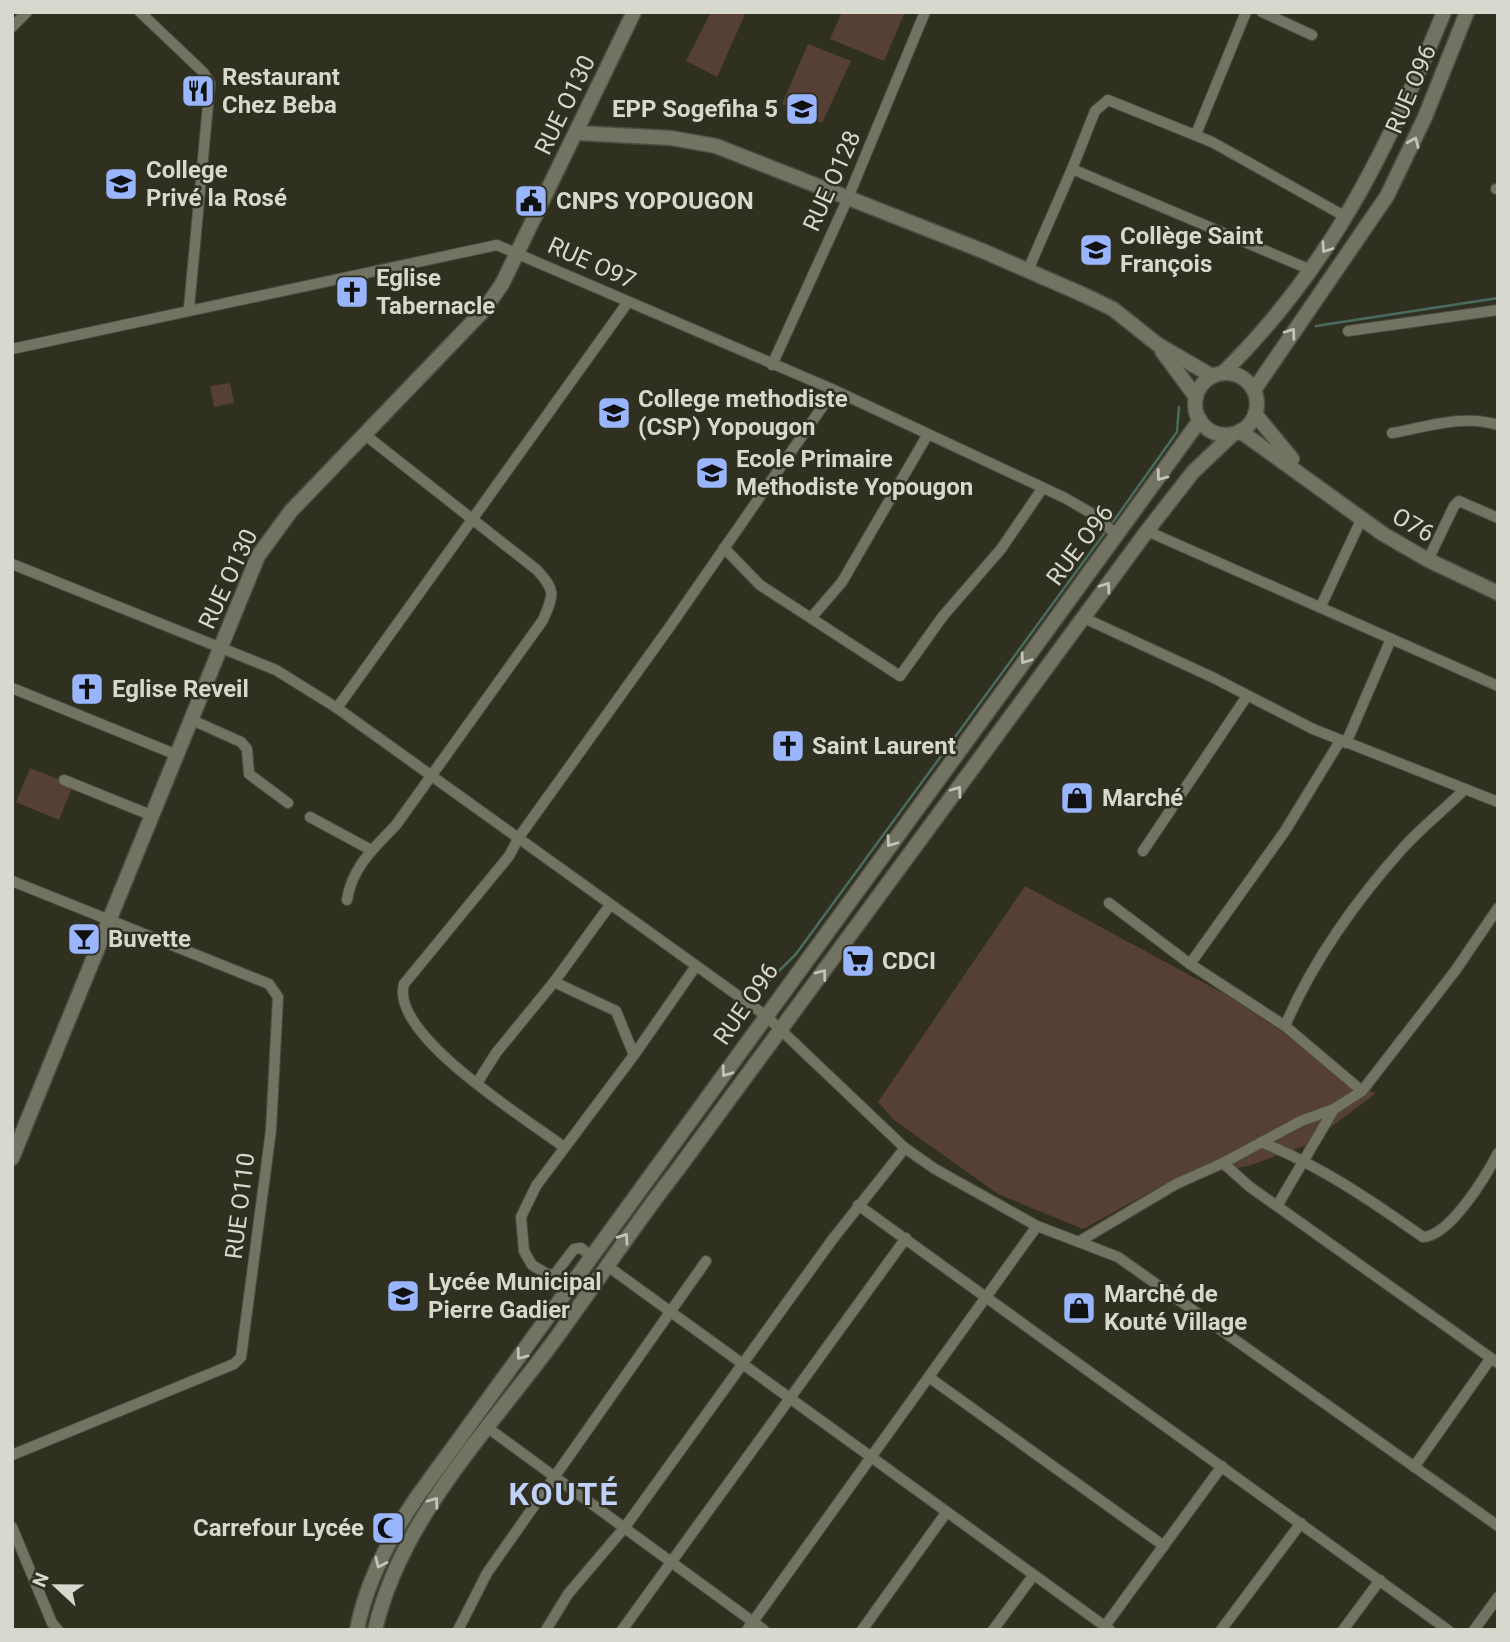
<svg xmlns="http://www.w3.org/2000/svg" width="1510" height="1642" font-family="Roboto,sans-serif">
<rect width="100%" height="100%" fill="#303021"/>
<g fill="#563f34">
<polygon points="711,12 746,12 717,77 686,61"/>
<polygon points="842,12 905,12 884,61 830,39"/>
<polygon points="808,44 851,61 822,123 782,104"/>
<polygon points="230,383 234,403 214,407 210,386"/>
<polygon points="30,768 73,785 59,820 16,802"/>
<polygon points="1025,886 1230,997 1375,1094 1307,1145 1248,1166 1172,1180 1083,1229 998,1194 894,1120 878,1102"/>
</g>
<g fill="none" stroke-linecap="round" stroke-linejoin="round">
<g stroke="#4a6b60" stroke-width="2.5">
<polyline points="1316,326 1498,298"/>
<polyline points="1110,526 1177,432 1179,407"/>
<polyline points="768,982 796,954 1106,531"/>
</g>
<defs>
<g id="street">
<polyline points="140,12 203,72 210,83 189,308"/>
<polyline points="1262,12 1312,35"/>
<polyline points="12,27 27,12"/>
<polyline points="1196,134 1246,12"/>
<polyline points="1072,169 1095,111 1108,100 1212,142 1346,217"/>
<polyline points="1496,189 1498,189"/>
<polyline points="1028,270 1072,169 1311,270"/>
<polyline points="1348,331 1498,310"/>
<polyline points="12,349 497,245 834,390 1065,498 1098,517 1116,535"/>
<polyline points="772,365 847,200 925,12"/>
<path d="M1392 433C1426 427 1464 414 1498 425"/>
<polyline points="1147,531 1498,686"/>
<polyline points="724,548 760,585 900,676 943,616 1001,549 1042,489"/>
<polyline points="1428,560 1454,506 1459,501 1498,518"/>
<polyline points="12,564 276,670 337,708 765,1015 905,1148 935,1169 1037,1226 1118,1257 1498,1526"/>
<polyline points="1321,606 1361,520"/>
<polyline points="811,618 842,582 928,434"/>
<polyline points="1084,618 1214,678 1313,729 1498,802"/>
<polyline points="12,688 177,755"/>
<polyline points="337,708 628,302"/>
<polyline points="192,720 241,742 247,749 249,774 288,803"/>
<polyline points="1346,743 1391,639"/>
<polyline points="64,780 153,816"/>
<polyline points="310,817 371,850"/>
<polyline points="1143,851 1247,696"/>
<polyline points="12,881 269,984 278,997 271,1130 241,1357 234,1364 12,1455"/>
<path d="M347 900C352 867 374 848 396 825L543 620C554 594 556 591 537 570L364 434"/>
<polyline points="1109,903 1190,964 1285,1026 1362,1091"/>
<polyline points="1190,964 1285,831 1340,741"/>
<polyline points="554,982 616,1011 634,1055 536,1186 521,1217 524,1251 532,1265 549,1275 555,1274 574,1249 581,1248 592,1257"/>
<path d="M1285 1026C1312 962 1357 899 1403 848 1422 827 1445 809 1465 789"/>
<polyline points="634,1055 696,966"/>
<polyline points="477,1083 496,1053 554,982 610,905"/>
<path d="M1261 1142C1321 1166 1370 1200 1423 1237 1450 1236 1486 1176 1498 1153"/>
<path d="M564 1147C528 1120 389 1035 404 984L509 856 519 837 671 625 834 390"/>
<polyline points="1223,1163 1301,1121 1334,1109 1362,1091 1455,971 1498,908"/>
<polyline points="858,1205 1448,1630"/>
<polyline points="1277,1206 1334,1109"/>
<polyline points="1080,1241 1176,1184 1223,1163 1250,1187 1498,1363"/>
<polyline points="606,1265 1110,1630"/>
<polyline points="930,1378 1164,1546"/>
<polyline points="488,1428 764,1630"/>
<polyline points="1414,1467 1491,1358"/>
<polyline points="12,1527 52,1623 58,1630"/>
<polyline points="1105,1626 1222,1466"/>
<polyline points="458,1630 487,1573 706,1261"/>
<polyline points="546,1630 568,1594 625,1527 832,1240 905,1148"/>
<polyline points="622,1630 906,1238"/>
<polyline points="747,1630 1037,1226"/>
<polyline points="862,1630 946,1513"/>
<polyline points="993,1630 1033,1576"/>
<polyline points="1221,1630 1301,1523"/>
<polyline points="1343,1630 1380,1580"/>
<polyline points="1474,1630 1498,1597"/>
</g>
<g id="secondary">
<polyline points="577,133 671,138 716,146 983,251 1084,295 1113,309 1157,344 1212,376"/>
<polyline points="1162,351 1196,397"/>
<path d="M1223 373C1330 268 1388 149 1444 12"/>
<circle cx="1226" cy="404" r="31"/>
<polyline points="1254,390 1387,196 1425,117 1467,12"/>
<polyline points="1255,414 1292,459"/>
<polyline points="1240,431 1383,534 1428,560 1498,593"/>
<polyline points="12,1158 258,556 291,511 484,310 502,284 634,12"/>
<path d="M357 1630C366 1582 390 1537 417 1497L1200 420"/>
<path d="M375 1630C401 1517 490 1429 556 1338 597 1282 635 1224 678 1169L1147 531 1193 472 1233 434"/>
</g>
</defs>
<use href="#street" stroke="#4d4e41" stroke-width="12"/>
<use href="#secondary" stroke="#4d4e41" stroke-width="17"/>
<use href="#street" stroke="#727362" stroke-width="10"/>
<use href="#secondary" stroke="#727362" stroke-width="14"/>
</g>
<defs><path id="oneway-chevron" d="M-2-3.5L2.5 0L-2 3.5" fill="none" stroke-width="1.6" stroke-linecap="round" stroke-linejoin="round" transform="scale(1.75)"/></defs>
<g stroke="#c3c4b8">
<use href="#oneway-chevron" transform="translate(1414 142) rotate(-66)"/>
<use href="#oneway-chevron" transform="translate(1326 248) rotate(124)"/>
<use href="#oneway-chevron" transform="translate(1291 333) rotate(-54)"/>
<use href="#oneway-chevron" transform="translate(1161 476) rotate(127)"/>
<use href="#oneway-chevron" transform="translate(1106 587) rotate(-54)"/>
<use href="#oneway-chevron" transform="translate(1025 659) rotate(126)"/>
<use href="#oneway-chevron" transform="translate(957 791) rotate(-54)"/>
<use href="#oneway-chevron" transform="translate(891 842) rotate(126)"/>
<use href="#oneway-chevron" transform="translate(822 974) rotate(-53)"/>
<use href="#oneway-chevron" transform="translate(726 1072) rotate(126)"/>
<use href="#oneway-chevron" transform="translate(624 1238) rotate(-55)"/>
<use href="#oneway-chevron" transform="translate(521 1355) rotate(127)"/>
<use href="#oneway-chevron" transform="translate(434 1502) rotate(-54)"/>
<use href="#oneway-chevron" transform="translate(380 1563) rotate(115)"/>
</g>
<defs>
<symbol id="restaurant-square" viewBox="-11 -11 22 22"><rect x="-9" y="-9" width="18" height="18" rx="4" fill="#98b5fd" stroke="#303021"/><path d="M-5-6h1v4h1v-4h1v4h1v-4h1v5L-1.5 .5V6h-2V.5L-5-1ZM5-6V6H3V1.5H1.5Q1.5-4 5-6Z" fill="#111"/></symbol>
<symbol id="school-square" viewBox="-11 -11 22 22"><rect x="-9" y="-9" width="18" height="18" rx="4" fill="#98b5fd" stroke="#303021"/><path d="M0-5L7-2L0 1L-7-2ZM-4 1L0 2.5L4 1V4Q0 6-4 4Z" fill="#111"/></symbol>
<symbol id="civic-square" viewBox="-11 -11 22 22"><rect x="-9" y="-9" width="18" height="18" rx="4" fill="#98b5fd" stroke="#303021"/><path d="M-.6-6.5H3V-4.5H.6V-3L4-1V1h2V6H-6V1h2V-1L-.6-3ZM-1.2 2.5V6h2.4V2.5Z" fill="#111"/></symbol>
<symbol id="church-square" viewBox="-11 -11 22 22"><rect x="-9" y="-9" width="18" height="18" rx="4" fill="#98b5fd" stroke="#303021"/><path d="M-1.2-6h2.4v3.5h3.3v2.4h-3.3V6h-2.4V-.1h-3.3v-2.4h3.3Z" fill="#111"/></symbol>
<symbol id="shop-square" viewBox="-11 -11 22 22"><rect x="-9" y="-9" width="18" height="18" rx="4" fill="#98b5fd" stroke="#303021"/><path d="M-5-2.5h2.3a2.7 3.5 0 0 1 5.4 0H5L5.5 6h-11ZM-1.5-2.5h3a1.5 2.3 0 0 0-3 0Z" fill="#111"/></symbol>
<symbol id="bar-square" viewBox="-11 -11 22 22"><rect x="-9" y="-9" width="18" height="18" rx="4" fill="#98b5fd" stroke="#303021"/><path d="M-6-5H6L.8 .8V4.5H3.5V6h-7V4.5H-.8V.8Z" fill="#111"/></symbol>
<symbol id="supermarket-square" viewBox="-11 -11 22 22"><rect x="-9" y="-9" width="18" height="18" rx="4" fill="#98b5fd" stroke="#303021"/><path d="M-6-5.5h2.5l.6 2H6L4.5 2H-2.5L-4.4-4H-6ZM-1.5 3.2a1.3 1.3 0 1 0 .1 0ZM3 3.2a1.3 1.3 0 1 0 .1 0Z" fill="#111"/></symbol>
<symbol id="mosque-square" viewBox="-11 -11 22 22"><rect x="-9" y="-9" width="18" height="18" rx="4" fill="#98b5fd" stroke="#303021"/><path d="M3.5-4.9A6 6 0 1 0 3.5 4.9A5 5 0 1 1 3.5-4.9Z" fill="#111"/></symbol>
</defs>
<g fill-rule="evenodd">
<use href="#restaurant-square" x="179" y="72" width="38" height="38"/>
<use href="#school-square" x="783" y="90" width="38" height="38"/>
<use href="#school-square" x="102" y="165" width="38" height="38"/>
<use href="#civic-square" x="512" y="182" width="38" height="38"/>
<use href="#school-square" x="1077" y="231" width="38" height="38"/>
<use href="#church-square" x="333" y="273" width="38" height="38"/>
<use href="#school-square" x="595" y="394" width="38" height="38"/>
<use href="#school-square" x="693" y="454" width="38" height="38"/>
<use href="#church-square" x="68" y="670" width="38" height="38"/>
<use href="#church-square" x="769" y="727" width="38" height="38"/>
<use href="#shop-square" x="1058" y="779" width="38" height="38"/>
<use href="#bar-square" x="65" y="920" width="38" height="38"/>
<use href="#supermarket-square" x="839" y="942" width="38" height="38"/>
<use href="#school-square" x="384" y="1277" width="38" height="38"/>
<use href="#shop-square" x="1060" y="1289" width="38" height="38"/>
<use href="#mosque-square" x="369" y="1509" width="38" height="38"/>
</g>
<g text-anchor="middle" stroke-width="5" stroke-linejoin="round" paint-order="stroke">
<g font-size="24" font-weight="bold" fill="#d7d8ce" stroke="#303021" text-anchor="start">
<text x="222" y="85">Restaurant<tspan x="222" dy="28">Chez Beba</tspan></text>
<text x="778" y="117" text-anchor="end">EPP Sogefiha 5</text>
<text x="146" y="178">College<tspan x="146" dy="28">Privé la Rosé</tspan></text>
<text x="556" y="209">CNPS YOPOUGON</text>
<text x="1120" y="244">Collège Saint<tspan x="1120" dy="28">François</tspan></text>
<text x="376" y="286">Eglise<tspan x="376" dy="28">Tabernacle</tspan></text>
<text x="638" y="407">College methodiste<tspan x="638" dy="28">(CSP) Yopougon</tspan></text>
<text x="736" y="467">Ecole Primaire<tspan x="736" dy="28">Methodiste Yopougon</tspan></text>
<text x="112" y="697">Eglise Reveil</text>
<text x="812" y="754">Saint Laurent</text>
<text x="1102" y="806">Marché</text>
<text x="108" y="947">Buvette</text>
<text x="882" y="969">CDCI</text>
<text x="428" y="1290">Lycée Municipal<tspan x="428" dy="28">Pierre Gadier</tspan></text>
<text x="1104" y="1302">Marché de<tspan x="1104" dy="28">Kouté Village</tspan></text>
<text x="364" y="1536" text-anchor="end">Carrefour Lycée</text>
</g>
<g font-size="24" fill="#d7d8ce" stroke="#303021">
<text transform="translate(1411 89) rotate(-67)" y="8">RUE O96</text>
<text transform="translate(565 105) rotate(-64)" y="8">RUE O130</text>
<text transform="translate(832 181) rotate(-66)" y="8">RUE O128</text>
<text transform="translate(592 263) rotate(24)" y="8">RUE O97</text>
<text transform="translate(1413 525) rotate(30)" y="8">O76</text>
<text transform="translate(1080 545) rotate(-53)" y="8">RUE O96</text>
<text transform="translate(228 579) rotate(-65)" y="8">RUE O130</text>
<text transform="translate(746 1004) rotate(-55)" y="8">RUE O96</text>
<text transform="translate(240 1206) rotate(-83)" y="8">RUE O110</text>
</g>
<g font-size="32" font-weight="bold" letter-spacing="2" fill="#c0d1fa" stroke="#303021">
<text x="564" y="1505">KOUTÉ</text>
</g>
</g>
<rect width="1510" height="1642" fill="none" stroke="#d7d8ce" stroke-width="28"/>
<g transform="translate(56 1586) rotate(292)" stroke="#303021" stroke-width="5" paint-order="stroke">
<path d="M0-5L12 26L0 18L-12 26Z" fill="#d7d8ce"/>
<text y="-10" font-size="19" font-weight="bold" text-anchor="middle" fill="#d7d8ce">N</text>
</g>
</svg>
